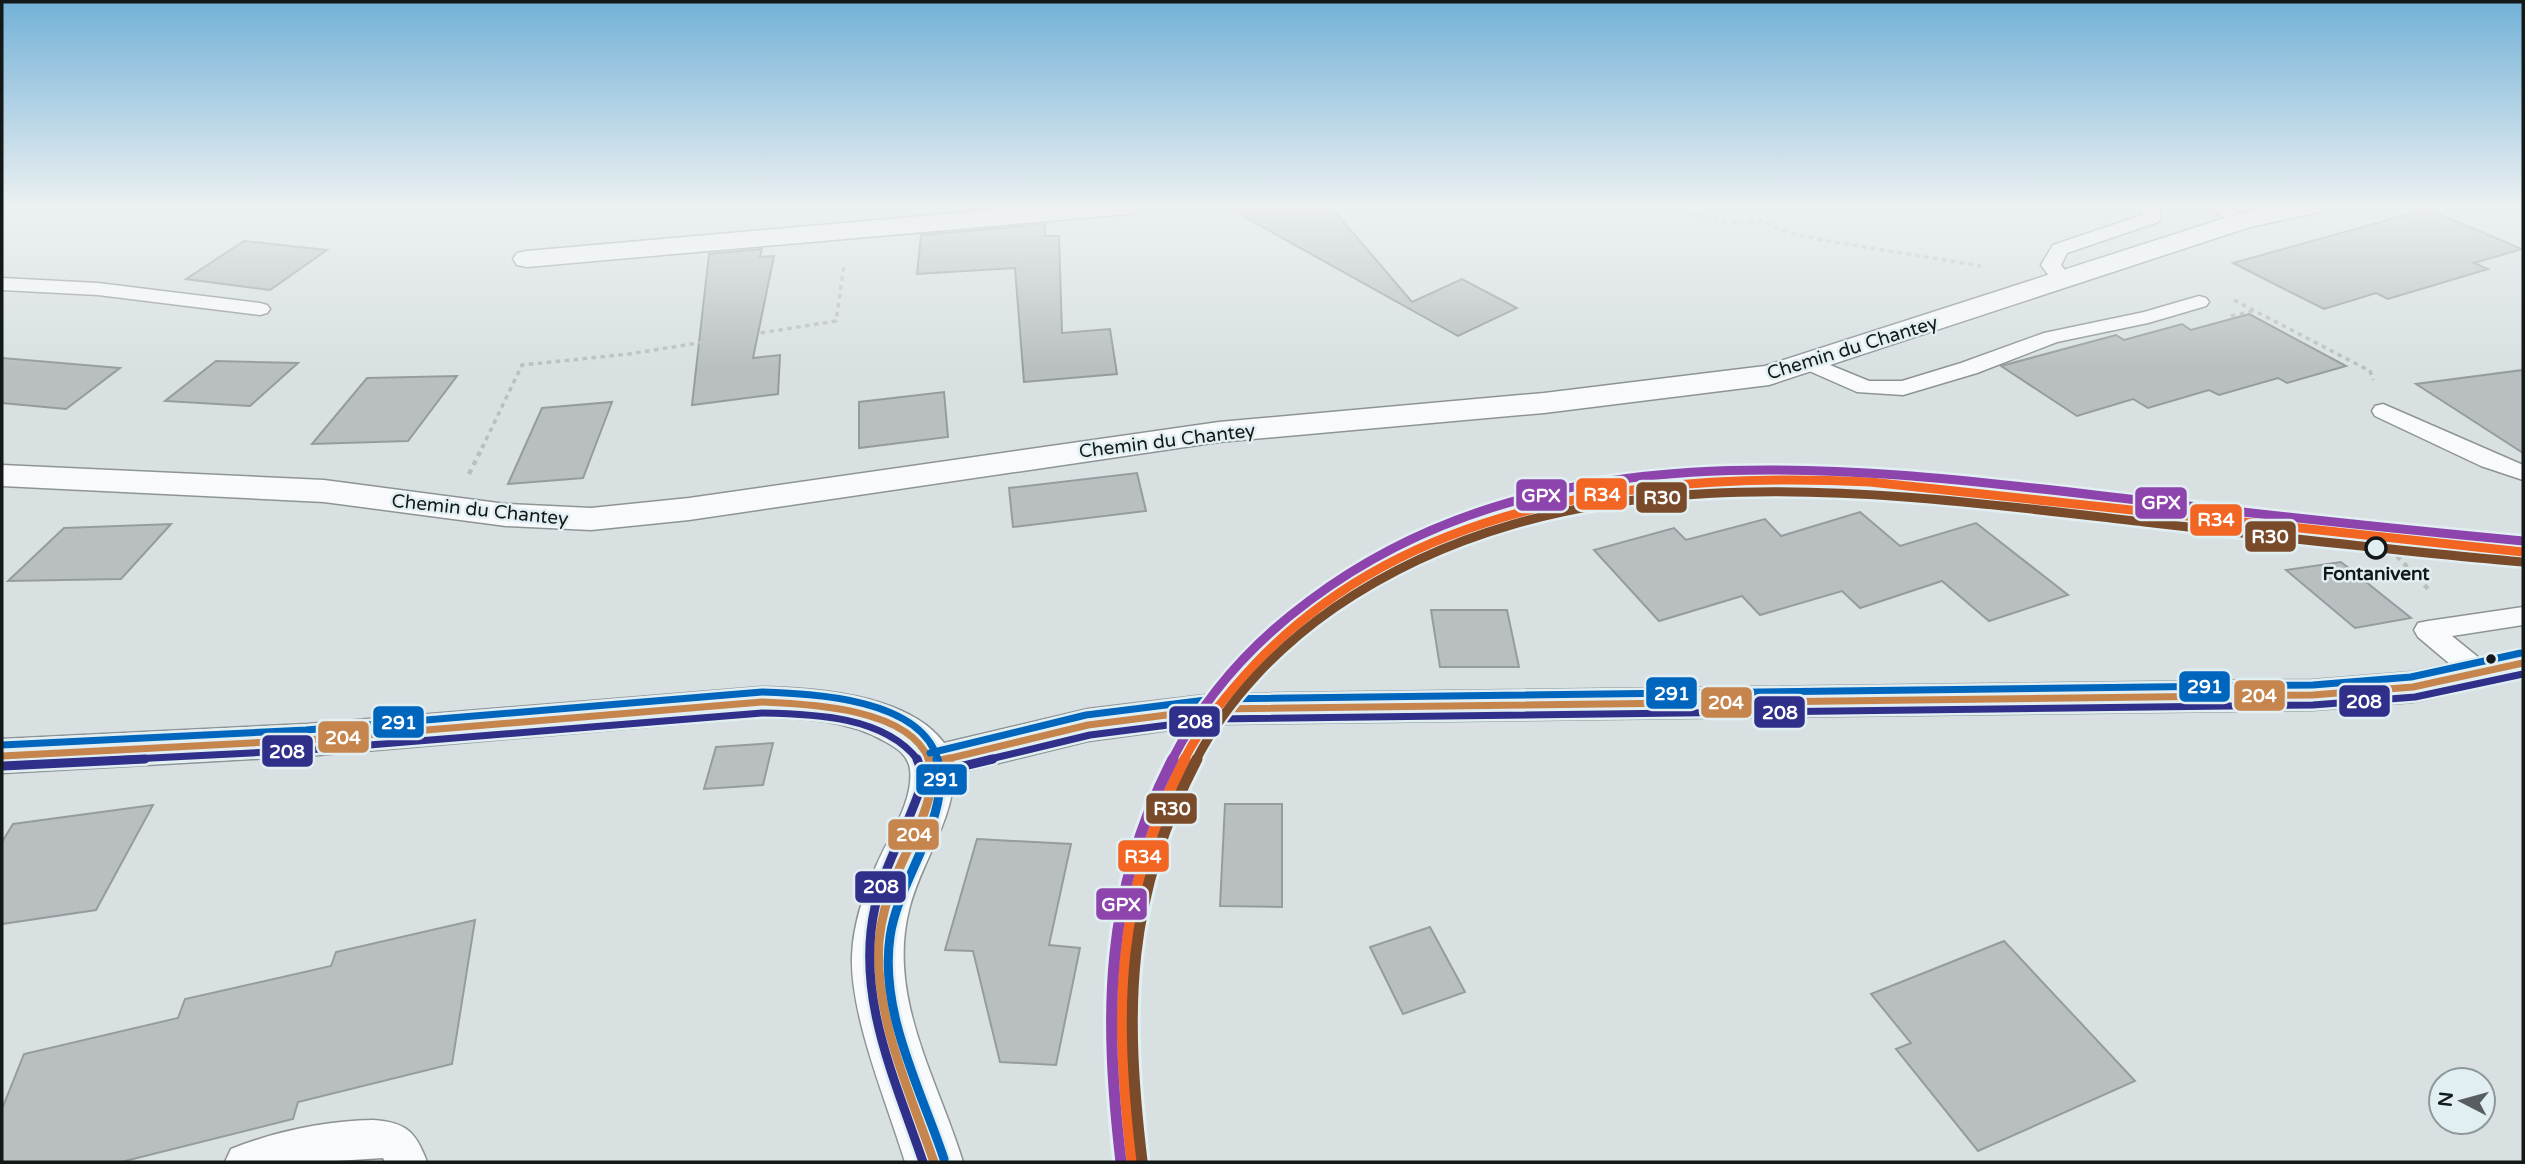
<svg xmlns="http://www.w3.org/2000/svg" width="2525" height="1164" font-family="'Varela Round',sans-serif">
<rect width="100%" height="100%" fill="#d8e0e2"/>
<g fill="#b9bfc0" stroke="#969c9e" stroke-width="2">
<polygon points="1225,206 1330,206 1412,302 1462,279 1517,308 1458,336"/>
<polygon points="2427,209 2522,249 2474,263 2488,269 2388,299 2376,293 2324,309 2233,263"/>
<polygon points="1045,224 1045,236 1059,236 1062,333 1110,329 1117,374 1024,382 1015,268 917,274 921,235"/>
<polygon points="244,241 327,250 270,290 186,279"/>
<polygon points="762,249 760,257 774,256 753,358 780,355 778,394 692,405 709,254"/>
<polygon points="2249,314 2346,366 2287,383 2278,378 2219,395 2209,390 2148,408 2133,399 2077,416 2001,366 2116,335 2124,340 2182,324 2191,330"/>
<polygon points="2,358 120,368 66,409 2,403"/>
<polygon points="216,361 298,363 250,406 165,401"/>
<polygon points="2523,370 2523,453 2416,384"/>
<polygon points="457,376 408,441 312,444 367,378"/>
<polygon points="944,392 948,437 859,448 859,402"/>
<polygon points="612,402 583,478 508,484 542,408"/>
<polygon points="1137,473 1146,511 1013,527 1009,488"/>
<polygon points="1860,512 1900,546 1976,523 2068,595 1989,621 1942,581 1860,608 1842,591 1760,615 1742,596 1659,621 1594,550 1674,528 1686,540 1765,519 1781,536"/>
<polygon points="171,524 121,579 8,581 64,528"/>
<polygon points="2341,562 2411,618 2355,628 2286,570"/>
<polygon points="1431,610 1507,610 1519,667 1440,667"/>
<polygon points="773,743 763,785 704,789 716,747"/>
<polygon points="1225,804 1282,804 1282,907 1220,906"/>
<polygon points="153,805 96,910 2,924 2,842 13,824"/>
<polygon points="977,839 1071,844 1049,945 1080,948 1056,1065 1000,1062 973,951 945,950"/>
<polygon points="475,920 452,1064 298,1102 293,1119 121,1162 2,1162 2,1109 24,1054 178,1018 185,999 331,966 336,952"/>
<polygon points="1430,927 1465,992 1403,1014 1370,947"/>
<polygon points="2004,941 2135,1081 1978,1151 1896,1049 1911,1043 1871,994"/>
</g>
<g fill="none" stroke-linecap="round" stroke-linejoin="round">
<defs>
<g id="lane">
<polygon points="2141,206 2159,206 2161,218 2158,222 2067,253 2061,265 2072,280 2069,284 2055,284 2041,265 2053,245 2142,215"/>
<polygon points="2204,206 2227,206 2252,221 2249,225 2237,225"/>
<polygon points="2,278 98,283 260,303 267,305 270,309 267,313 260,315 98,295 2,290"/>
<polygon points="2199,296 2206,298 2209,302 2206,306 2148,323 2057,342 1977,373 1903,395 1857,392 1800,367 1797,362 1800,357 1808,356 1869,381 1902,381 1961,363 2044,333 2144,312"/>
<polygon points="2383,404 2523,465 2523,480 2481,466 2375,416 2372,411 2375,406"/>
<polygon points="2523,607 2523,625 2452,636 2489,666 2493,673 2489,680 2479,683 2469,680 2418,637 2414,630 2418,623 2428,621"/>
<path d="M373 1120C406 1122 416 1132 427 1162H385L383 1158 320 1162H225L231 1149C276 1131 326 1121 373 1120Z"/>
</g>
<g id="street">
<polygon points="1036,206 1140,206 1136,212 1127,214 527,267 517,265 513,259 517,253 527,251"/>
<polygon points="2275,206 2324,206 2320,212 2250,227 1769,385 1544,413 1219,442 689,520 591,530 506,526 324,502 2,486 2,465 324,480 506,504 591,508 689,498 1219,422 1544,393 1765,366 2234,215"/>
</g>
<path id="secondary" d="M2523 649V677L2413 702 2313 710 1214 724 1088 741 954 774C953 822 920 864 909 910 887 998 938 1080 963 1162H905C887 1103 850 1016 852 956 853 925 864 892 877 864 889 836 914 801 910 769 908 755 897 748 886 742 849 720 804 718 762 717L307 756 2 773V739L307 724 762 687C817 688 909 695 944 743L1088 709 1214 694 2313 680 2413 672Z"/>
</defs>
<use href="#lane" stroke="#8e9496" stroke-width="3"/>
<use href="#street" stroke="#8e9496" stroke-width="3"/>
<use href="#secondary" stroke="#8e9496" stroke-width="3"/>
<g stroke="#bbbebf" stroke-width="3.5" stroke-dasharray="4.5 4.5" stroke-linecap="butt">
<polyline points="1643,206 1742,224 1760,220 1786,232 1822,240 1981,266"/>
<polyline points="2234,300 2370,371 2373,380"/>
<polyline points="2231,316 2253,311"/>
<polyline points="482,448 522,365 629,354 836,321 844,265"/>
</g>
<g stroke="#bbbebf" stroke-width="4.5" stroke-dasharray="5 5" stroke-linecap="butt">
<polyline points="469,474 483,446"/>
<polyline points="2397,556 2431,592"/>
</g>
<use href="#lane" fill="#f9fafb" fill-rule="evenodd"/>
<use href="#street" fill="#f9fafb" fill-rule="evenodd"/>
<use href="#secondary" fill="#f9fafb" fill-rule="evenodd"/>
<defs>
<g id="bus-1-far1">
<path d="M2 756 307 740 762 702C810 704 909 708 929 760"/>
<polyline points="943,760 1088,725 1214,709 2313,695 2413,687 2523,663"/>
</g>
<g id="bus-1">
<path d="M929 759C940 797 911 839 897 874 888 895 881 918 879 941 874 1017 910 1092 934 1162"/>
<polyline points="932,763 950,759"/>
</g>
<g id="bus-2-far1">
<path d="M112 760 308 750 762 713C814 714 884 716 918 760"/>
<polyline points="986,760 1090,735 1215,719 2313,705 2415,697 2523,674"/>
</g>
<g id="bus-2">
<path d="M917 759 921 769V786C908 827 884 865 875 907 855 996 895 1079 923 1162"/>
<polyline points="3,766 145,759"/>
<polyline points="934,773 993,759"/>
</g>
<g id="bus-3-far1">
<path d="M2 745 306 730 762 692C814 694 921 698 938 760"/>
<polyline points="930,753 1086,715 1214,699 2313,685 2411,677 2521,653"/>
</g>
<path id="bus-3" d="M937 759C953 817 898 878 890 937 879 1012 921 1090 944 1159"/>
</defs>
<use href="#bus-1-far1" stroke="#e1eff3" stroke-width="12"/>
<use href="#bus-1" stroke="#e1eff3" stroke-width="14"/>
<use href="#bus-2-far1" stroke="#e1eff3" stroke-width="12"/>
<use href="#bus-2" stroke="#e1eff3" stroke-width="14"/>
<use href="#bus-3-far1" stroke="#e1eff3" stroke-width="12"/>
<use href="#bus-3" stroke="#e1eff3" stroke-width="14"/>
<use href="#bus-1-far1" stroke="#c7854e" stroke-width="7"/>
<use href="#bus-1" stroke="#c7854e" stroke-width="9"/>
<use href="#bus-2-far1" stroke="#302f8a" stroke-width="7"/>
<use href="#bus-2" stroke="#302f8a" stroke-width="9"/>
<use href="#bus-3-far1" stroke="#0065bd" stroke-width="7"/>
<use href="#bus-3" stroke="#0065bd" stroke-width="9"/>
<defs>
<path id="rail-1-far1" d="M1184 760C1202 724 1228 693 1256 663 1412 499 1655 471 1870 482L2523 552"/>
<path id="rail-1" d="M1132 1162C1115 1012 1114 896 1185 759"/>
<path id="rail-2-far1" d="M1196 760C1227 700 1278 647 1334 608 1572 444 1883 492 2153 523 2276 537 2399 551 2522 562"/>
<path id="rail-2" d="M1142 1161C1124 1009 1125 897 1197 759"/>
<path id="rail-3-far1" d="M1172 760C1205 695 1251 644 1309 601 1547 422 1862 468 2137 500 2266 515 2394 529 2523 541"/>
<path id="rail-3" d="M1121 1162C1104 1016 1104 892 1173 759"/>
</defs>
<use href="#rail-1-far1" stroke="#e1eff3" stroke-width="14"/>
<use href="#rail-1" stroke="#e1eff3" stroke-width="17"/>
<use href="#rail-2-far1" stroke="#e1eff3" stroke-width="14"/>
<use href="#rail-2" stroke="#e1eff3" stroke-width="17"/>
<use href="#rail-3-far1" stroke="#e1eff3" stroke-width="14"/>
<use href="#rail-3" stroke="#e1eff3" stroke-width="17"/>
<use href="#rail-1-far1" stroke="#f26522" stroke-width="9"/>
<use href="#rail-1" stroke="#f26522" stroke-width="11"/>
<use href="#rail-2-far1" stroke="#7a4b2a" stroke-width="9"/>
<use href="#rail-2" stroke="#7a4b2a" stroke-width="11"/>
<use href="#rail-3-far1" stroke="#8e44ad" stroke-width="9"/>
<use href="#rail-3" stroke="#8e44ad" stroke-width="11"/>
</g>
<linearGradient id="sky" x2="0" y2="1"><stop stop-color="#72b1d7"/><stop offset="0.56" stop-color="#edf1f2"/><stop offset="1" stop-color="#edf1f2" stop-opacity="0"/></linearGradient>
<rect width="2525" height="369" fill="url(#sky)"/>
<circle fill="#e1eff3" stroke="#131819" stroke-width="3.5" cx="2376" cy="548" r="10"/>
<circle fill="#131819" stroke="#e1eff3" stroke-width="2.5" cx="2491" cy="659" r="6"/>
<g text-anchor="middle" stroke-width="5" stroke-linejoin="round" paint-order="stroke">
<g font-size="19" fill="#131819" stroke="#e1eff3">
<text transform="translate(1852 347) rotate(-17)" y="7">Chemin du Chantey</text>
<text transform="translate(1167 440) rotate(-7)" y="7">Chemin du Chantey</text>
<text transform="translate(480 509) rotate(6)" y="7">Chemin du Chantey</text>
</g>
<g font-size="19" font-weight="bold" fill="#131819" stroke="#e1eff3">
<text x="2376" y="580">Fontanivent</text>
</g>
</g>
<g stroke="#e1eff3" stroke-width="2.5">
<rect x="1575" y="477" width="53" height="34" rx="7" fill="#f26522"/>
<rect x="1515" y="478" width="53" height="34" rx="7" fill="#8e44ad"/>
<rect x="1635" y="481" width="53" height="33" rx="7" fill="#7a4b2a"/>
<rect x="2134" y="486" width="54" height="34" rx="7" fill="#8e44ad"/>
<rect x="2189" y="503" width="54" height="34" rx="7" fill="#f26522"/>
<rect x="2244" y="520" width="53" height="33" rx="7" fill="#7a4b2a"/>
<rect x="2178" y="670" width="53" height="33" rx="7" fill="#0065bd"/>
<rect x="1645" y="676" width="53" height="34" rx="7" fill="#0065bd"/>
<rect x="2233" y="679" width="53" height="33" rx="7" fill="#c7854e"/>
<rect x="2338" y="684" width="53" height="34" rx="7" fill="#302f8a"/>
<rect x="1700" y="686" width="53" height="33" rx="7" fill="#c7854e"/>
<rect x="1753" y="695" width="53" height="34" rx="7" fill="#302f8a"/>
<rect x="1168" y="705" width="53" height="33" rx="7" fill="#302f8a"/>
<rect x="372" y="705" width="53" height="34" rx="7" fill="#0065bd"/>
<rect x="317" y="720" width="53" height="34" rx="7" fill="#c7854e"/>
<rect x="261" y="734" width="53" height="34" rx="7" fill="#302f8a"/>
<rect x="915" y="763" width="53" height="33" rx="7" fill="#0065bd"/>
<rect x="1145" y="792" width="53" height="33" rx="7" fill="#7a4b2a"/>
<rect x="887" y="818" width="53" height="33" rx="7" fill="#c7854e"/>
<rect x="1117" y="839" width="53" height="34" rx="7" fill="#f26522"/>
<rect x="854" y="870" width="53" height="34" rx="7" fill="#302f8a"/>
<rect x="1095" y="887" width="53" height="34" rx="7" fill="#8e44ad"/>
</g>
<g font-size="19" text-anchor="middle" font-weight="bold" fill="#fff">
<text x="1602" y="501">R34</text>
<text x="1541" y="502">GPX</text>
<text x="1662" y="504">R30</text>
<text x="2161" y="509">GPX</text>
<text x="2216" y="526">R34</text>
<text x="2270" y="543">R30</text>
<text x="2205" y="693">291</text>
<text x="1672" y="700">291</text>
<text x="2259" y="702">204</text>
<text x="2364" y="708">208</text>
<text x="1726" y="709">204</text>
<text x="1780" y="719">208</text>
<text x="1195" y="728">208</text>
<text x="399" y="729">291</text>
<text x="343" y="744">204</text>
<text x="287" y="758">208</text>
<text x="941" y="786">291</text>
<text x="1172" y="815">R30</text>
<text x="914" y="841">204</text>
<text x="1143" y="863">R34</text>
<text x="881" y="893">208</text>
<text x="1121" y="911">GPX</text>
</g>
<rect width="2525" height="1164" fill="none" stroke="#131819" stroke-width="7"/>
<g transform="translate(2462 1101) rotate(276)"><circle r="33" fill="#e1eff3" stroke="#8f999c" stroke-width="2"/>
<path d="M0-5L12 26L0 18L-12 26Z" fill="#585e5f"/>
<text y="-10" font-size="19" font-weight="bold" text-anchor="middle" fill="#131819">N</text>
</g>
</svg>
